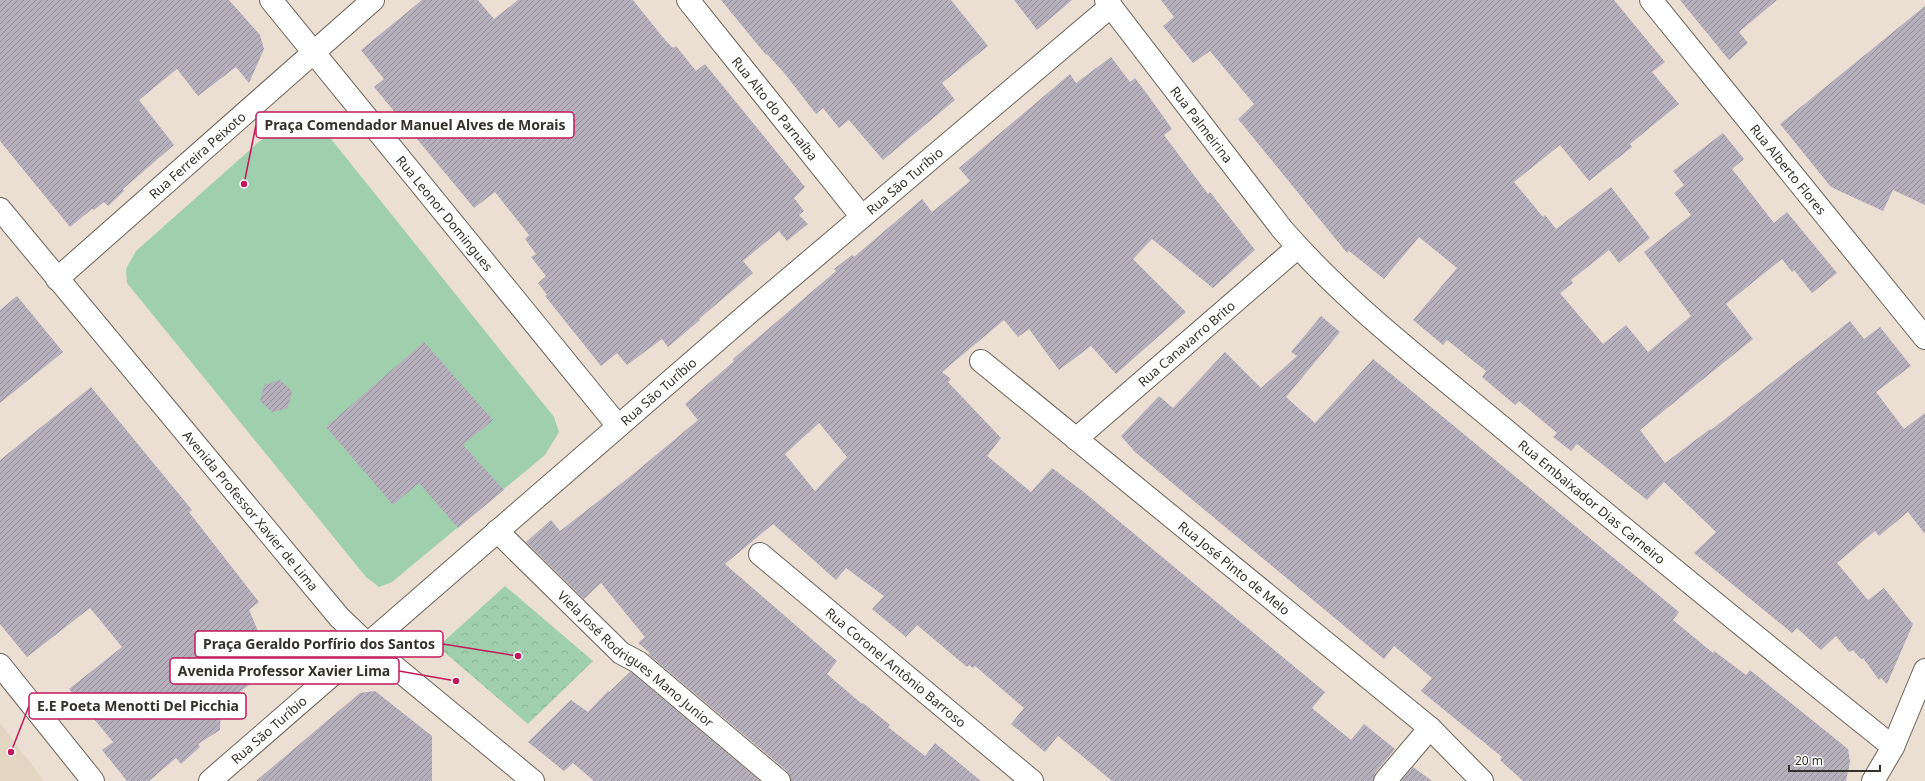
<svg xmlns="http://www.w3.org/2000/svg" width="1925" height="781" font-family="'Noto Sans',sans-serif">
<defs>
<pattern id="park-crowns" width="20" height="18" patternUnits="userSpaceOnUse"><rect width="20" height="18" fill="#a0cfad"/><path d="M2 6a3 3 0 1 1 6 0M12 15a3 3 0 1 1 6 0" fill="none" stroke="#8ab295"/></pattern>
<pattern id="building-hatch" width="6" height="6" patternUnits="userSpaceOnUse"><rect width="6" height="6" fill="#b6afbc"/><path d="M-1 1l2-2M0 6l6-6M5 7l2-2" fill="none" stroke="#958f99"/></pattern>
</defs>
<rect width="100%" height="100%" fill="#ebdfd3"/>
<polygon fill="#e2d5c2" points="0,723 44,781 0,781"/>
<polygon fill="#a0cfad" points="301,114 315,119 554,417 559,432 545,455 392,582 379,587 366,577 127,283 126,269 136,251 286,118"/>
<polygon fill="url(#park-crowns)" points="505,586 593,661 528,724 443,651 442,643"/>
<g fill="url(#building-hatch)" fill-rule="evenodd">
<polygon points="0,0 229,0 260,35 264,49 249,83 236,67 198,96 177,69 139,100 174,145 123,189 124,191 108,206 104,202 94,210 92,209 70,227 0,141"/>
<polygon points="422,0 478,0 494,19 518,0 633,0 665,40 673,48 676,46 696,71 705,64 805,187 794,198 804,211 799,215 808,224 787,241 779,231 743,261 753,273 699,319 700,320 668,347 662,339 627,365 617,353 601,366 545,296 547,295 538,283 546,276 531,257 536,254 525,239 529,235 495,192 474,208 374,87 384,79 361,50"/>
<polygon points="721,0 951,0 988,46 942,83 955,100 883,160 849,120 839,128 823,108 816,114 785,74 767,54 766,55"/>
<polygon points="1014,0 1072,0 1037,30"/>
<polygon points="1161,0 1614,0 1665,62 1652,72 1679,104 1630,144 1632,147 1589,181 1560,145 1514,182 1543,217 1545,215 1556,229 1611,187 1650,238 1619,263 1609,250 1571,280 1573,283 1560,293 1603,344 1626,325 1648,352 1691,316 1644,252 1691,215 1674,193 1684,185 1673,171 1723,133 1744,159 1732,169 1774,223 1787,212 1837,273 1812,293 1794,270 1792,272 1782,259 1726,304 1753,339 1640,430 1665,463 1710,429 1711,430 1850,321 1864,339 1880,327 1911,366 1876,392 1904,429 1925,413 1925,534 1908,512 1879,536 1875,531 1837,563 1868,600 1884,588 1913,624 1887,684 1881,678 1879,680 1863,658 1861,659 1853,650 1849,652 1836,636 1821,650 1797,628 1792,633 1694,553 1716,532 1664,482 1647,500 1577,444 1571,451 1553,437 1557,433 1519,401 1515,405 1482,377 1486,371 1447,340 1443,345 1413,320 1457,268 1419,237 1384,279 1349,251 1347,253 1238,119 1254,104 1210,51 1193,63 1163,26 1174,17"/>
<polygon points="1680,0 1777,0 1739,32 1748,43 1729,60"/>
<polygon points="1925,6 1925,205 1893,190 1883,211 1831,187 1780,124"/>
<path d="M1111 57 1130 82 1135 78 1150 98 1172 129 1164 135 1208 194 1210 192 1255 250 1213 288 1152 239 1133 259 1186 312 1116 374 1091 346 1059 370 1029 329 1018 337 1004 320 942 372 951 379 948 382 1001 438 987 456 1031 492 1052 468 1085 493 1325 692 1312 708 1351 740 1364 724 1395 749 1375 773 1373 781H1112L1058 736 1045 752 1011 724 1024 708 975 666 973 668 969 665 967 667 917 625 906 637 872 609 884 596 846 568 836 580 773 524 725 564 837 661 827 674 862 704 863 703 890 725 888 727 925 756 935 743 981 781H791L787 771 648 654 650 653 638 643 645 637 601 583 584 599 526 542 551 520 560 531 632 475 698 420 685 404 734 361 733 359 836 271 834 269 852 255 854 257 922 199 932 212 970 181 959 168 1070 74 1076 83ZM819 423 847 457 815 491 785 454Z"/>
<polygon points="17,296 63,352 0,403 0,310"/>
<polygon points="1321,316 1340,332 1286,397 1315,423 1373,359 1679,612 1673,620 1713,653 1714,651 1746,675 1750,670 1848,749 1850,762 1846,781 1523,781 1500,760 1502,757 1421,691 1432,678 1394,646 1384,659 1135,452 1121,436 1159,396 1173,408 1225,352 1261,388 1297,356 1291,352"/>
<polygon points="424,342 493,420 463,445 504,490 458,528 419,483 393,505 326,427"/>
<polygon points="280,380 292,391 288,408 272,412 260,401 264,385"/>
<polygon points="91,387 192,510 189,512 259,602 249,610 267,652 255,662 264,673 221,707 220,730 198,744 200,747 181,764 176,758 149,781 127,781 102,750 113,742 69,689 122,647 90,608 27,657 0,624 0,460"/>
<polygon points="630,672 631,672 760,781 594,781 573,763 564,771 528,742 571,700 588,712 608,691 609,692"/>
<polygon points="375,691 432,736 432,781 256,781 360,693"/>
<polygon points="1413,767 1432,781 1401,781"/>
</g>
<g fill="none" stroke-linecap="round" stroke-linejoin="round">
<defs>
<g id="minor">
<path id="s1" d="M271 0 618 426"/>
<path id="s2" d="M688 0 862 217"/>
<path id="s3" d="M1106 0 1282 229C1347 304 1428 365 1503 428 1632 536 1762 642 1893 747"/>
<path id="s4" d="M1651 0 1925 338"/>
<path id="s5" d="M0 209 339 617 367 644 533 781"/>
<path id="s6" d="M57 279 373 0"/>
<path id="s7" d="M981 361 1430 728 1482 781"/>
<path id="s8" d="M1076 439 1298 247"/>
<path id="s9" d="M497 531 621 653 638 662 779 781"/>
<path id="s10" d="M760 554 1032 781"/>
<polyline points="0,665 93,781"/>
<path id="s11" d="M210 781 751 311 1111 6"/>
<polyline points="1385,781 1430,728"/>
<polyline points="1873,781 1893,747 1925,670"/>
</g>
</defs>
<use href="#minor" stroke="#6c6258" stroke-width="24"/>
<use href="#minor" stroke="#fff" stroke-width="22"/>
</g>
<g text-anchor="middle" stroke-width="3.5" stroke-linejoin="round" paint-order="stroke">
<g font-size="13" fill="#35312c" stroke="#fff">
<text dy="5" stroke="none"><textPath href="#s2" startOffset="139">Rua Alto do Parnaíba</textPath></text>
<text dy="5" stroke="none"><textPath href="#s3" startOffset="157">Rua Palmeirina</textPath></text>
<text dy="5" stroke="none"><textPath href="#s6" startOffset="187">Rua Ferreira Peixoto</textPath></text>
<text dy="5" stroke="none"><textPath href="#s4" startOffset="218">Rua Alberto Flores</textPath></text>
<text dy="5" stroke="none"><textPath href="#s11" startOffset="918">Rua São Turíbio</textPath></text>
<text dy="5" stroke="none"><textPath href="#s1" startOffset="275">Rua Leonor Domingues</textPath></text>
<text dy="5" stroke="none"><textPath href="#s8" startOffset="146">Rua Canavarro Brito</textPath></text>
<text dy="5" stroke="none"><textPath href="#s11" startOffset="594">Rua São Turíbio</textPath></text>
<text dy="5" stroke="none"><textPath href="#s3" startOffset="702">Rua Embaixador Dias Carneiro</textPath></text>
<text dy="5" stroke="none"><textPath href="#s5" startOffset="392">Avenida Professor Xavier de Lima</textPath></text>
<text dy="5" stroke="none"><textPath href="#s7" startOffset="327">Rua José Pinto de Melo</textPath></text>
<text dy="5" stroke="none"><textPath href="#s9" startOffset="189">Viela José Rodrigues Mano Junior</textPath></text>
<text dy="5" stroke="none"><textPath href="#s10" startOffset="177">Rua Coronel Antônio Barroso</textPath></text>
<text dy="5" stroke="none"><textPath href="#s11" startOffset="78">Rua São Turíbio</textPath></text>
</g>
</g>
<path fill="none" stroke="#c2185b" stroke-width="1.5" d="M244 184L256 125M518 656L443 644M456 681L399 671M11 752L29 706"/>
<g fill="#c2185b" stroke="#fff" stroke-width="1.5">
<circle cx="244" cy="184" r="4"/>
<circle cx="518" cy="656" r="4"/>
<circle cx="456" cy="681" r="4"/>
<circle cx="11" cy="752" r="4"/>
</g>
<g fill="#fff" stroke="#c2185b" stroke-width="1.5">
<rect x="256" y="112" width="318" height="26" rx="4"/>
<rect x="195" y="631" width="248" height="26" rx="4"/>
<rect x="170" y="658" width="229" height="26" rx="4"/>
<rect x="29" y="693" width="217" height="26" rx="4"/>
</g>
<g font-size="14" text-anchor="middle" font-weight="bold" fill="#35312c">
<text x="415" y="130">Praça Comendador Manuel Alves de Morais</text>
<text x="319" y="649">Praça Geraldo Porfírio dos Santos</text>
<text x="284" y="676">Avenida Professor Xavier Lima</text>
<text x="138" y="711">E.E Poeta Menotti Del Picchia</text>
</g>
<path d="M1789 765v6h91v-6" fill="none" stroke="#35312c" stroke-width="2"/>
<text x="1795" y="765" font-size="12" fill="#35312c" stroke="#ffffff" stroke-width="3" paint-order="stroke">20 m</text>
</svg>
